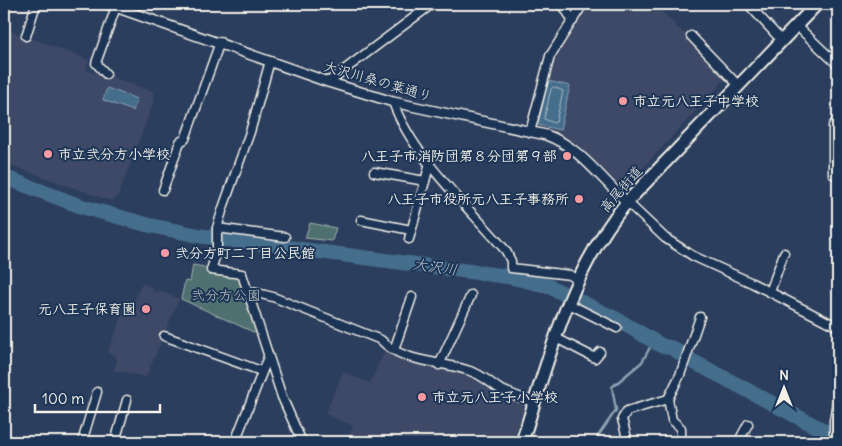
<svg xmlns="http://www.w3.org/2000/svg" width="842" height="446" font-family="Delius,'Klee One',sans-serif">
<rect width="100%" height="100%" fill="#2c3e5e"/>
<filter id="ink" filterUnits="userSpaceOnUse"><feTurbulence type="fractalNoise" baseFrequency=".02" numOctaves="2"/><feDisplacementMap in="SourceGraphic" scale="10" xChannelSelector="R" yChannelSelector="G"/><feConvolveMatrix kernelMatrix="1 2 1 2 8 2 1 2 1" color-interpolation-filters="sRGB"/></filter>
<g filter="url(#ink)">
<g fill="#3e4966">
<polygon points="587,4 654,4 727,77 627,185 620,186 575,144 559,135 538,129 536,124 552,57"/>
<polygon points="11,31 89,60 86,70 103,76 109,71 116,79 152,91 155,98 118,196 113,200 108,200 4,163 4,57"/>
<polygon points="142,283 153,288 152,290 158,293 159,290 179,299 146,377 114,370 117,361 115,355 107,353 128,302 133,304"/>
<polygon points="385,350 436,368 458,371 526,404 513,442 346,442 353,426 325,414 343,372 370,383"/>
</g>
<g fill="#507070" stroke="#a2b0ac">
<polygon points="310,223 336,228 332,241 305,238"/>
<polygon points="193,265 242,274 262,336 181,299 185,281 190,282"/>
</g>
<g fill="#446d8c" stroke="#8aa2b1">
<polygon points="548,81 570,86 560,130 538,125"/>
<polygon points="107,88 137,99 133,111 103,100"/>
</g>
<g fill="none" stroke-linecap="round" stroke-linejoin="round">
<polygon stroke="#aebcc3" stroke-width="1" points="554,87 563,91 556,122 554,123 544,119 551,89"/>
<g stroke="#8aa2b1" stroke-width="2.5">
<polyline points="223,237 223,241"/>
<polyline points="594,442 616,410 612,387 642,362 654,340"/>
</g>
<polyline stroke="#446d8c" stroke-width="15" points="4,177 80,206 148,225 201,236 511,277 548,286 618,320 662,346 672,348 692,361 838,438"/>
<defs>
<g id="minor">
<polyline points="562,4 573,21"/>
<polyline points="748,4 782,41"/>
<polyline points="797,26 838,65"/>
<polyline points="26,36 36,4"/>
<polyline points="691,36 739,86"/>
<polyline points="270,61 250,132 223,208 217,228 217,251 211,270 242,274 282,397 302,442"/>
<polyline points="106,74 96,63 116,7"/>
<polyline points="328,82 432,4"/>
<path d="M393 102C413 158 468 206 506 251L511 261V268L570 275 578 280"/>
<polyline points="530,132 550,56 583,4"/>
<polyline points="374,172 425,181"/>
<polyline points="833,174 833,126 838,118"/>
<polyline points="163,190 180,142 185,139 220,42"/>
<polyline points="627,202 665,238 693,256 752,283 838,327"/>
<polyline points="361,220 411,230"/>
<polyline points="217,228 285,237"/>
<polyline points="409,239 430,163"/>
<path d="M249 291 273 297 381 340C404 365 446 360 475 373 484 377 491 383 498 388 509 394 523 398 535 403"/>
<polyline points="770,292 784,253"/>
<polyline points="569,304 617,328"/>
<polyline points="164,336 261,371"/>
<polyline points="556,338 595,358 600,352"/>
<polyline points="394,350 412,297"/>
<polyline points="439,365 471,295"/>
<polyline points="668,399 680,375 700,317"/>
<polyline points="82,442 97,392"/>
<polyline points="115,442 127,400"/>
<polyline points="235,442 268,357"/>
<polyline points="628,442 622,419 627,411 668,399 672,420 681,428 681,442"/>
<polyline points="741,442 741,437 748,424"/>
<polyline points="834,442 834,420 838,397"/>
</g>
<path id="tertiary" d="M107 4 328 82 393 102 546 135C580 147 600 178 627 202"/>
<path id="primary" d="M522 442C548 360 570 270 627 202L817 4"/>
</defs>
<use href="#minor" stroke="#f4f1e8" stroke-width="11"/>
<use href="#tertiary" stroke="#f4f1e8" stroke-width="12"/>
<use href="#primary" stroke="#f4f1e8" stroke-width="15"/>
<use href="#minor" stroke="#1d3557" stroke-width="8"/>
<use href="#tertiary" stroke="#1d3557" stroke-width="9"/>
<use href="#primary" stroke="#1d3557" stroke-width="11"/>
</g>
</g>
<g fill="#ff9aa2" stroke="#1d3557" stroke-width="2">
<circle cx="623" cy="101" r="5"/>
<circle cx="48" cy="154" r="5"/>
<circle cx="567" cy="156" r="5"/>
<circle cx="579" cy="199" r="5"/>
<circle cx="165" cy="253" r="5"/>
<circle cx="146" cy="309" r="5"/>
<circle cx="422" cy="397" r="5"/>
</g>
<g text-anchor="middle" stroke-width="4" stroke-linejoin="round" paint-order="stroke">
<g font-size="14" fill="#f4f1e8" stroke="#1d3557">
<text transform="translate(378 81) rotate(16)" y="5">大沢川桑の葉通り</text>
<text transform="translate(621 189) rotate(-49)" y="5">高尾街道</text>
</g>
<g font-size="14" font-weight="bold" fill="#f4f1e8" stroke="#1d3557" text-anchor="start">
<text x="633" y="106">市立元八王子中学校</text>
<text x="58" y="159">市立弐分方小学校</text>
<text x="557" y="161" text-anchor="end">八王子市消防団第８分団第９部</text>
<text x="569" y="204" text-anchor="end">八王子市役所元八王子事務所</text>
<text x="175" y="258">弐分方町二丁目公民館</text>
<text x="136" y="314" text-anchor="end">元八王子保育園</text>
<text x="432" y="402">市立元八王子小学校</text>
</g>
<g font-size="14" fill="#bbc4be" stroke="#1d3557">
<text x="226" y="300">弐分方公園</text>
</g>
<g font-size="15" font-style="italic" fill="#b6c3c8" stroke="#1d3557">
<text transform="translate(435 267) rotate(8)" y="5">大沢川</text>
</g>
</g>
<rect width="842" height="446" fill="none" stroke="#1d3557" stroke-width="20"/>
<rect x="10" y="10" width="822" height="426" fill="none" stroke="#f4f1e8" stroke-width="2" filter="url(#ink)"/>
<g transform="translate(784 388)" stroke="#1d3557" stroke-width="4" paint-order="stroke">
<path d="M0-4L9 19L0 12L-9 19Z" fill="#f4f1e8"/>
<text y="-8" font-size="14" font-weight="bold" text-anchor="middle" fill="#f4f1e8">N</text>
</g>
<path d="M35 404v8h125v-8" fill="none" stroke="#f4f1e8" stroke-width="2.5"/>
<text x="42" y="404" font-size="15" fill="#f4f1e8" stroke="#1d3557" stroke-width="4" paint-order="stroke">100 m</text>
</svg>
